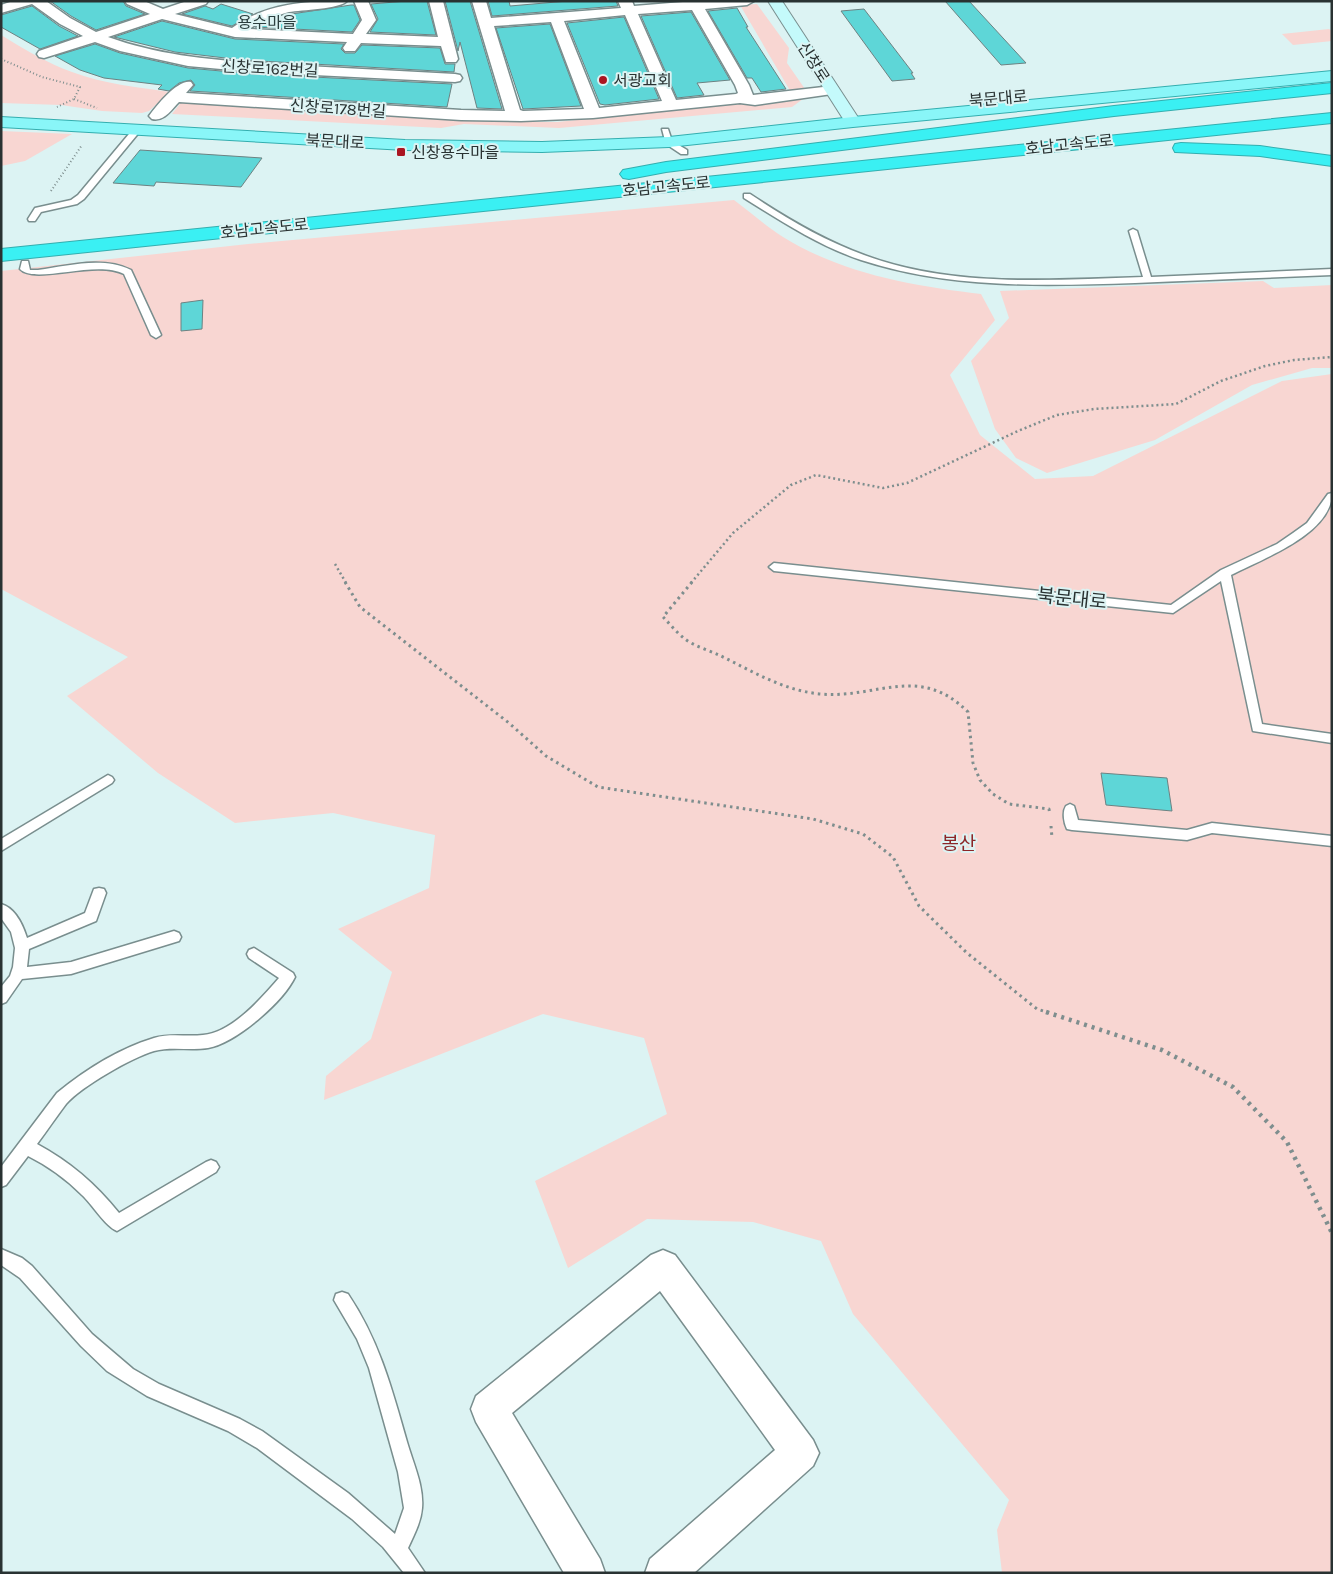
<svg xmlns="http://www.w3.org/2000/svg" width="1333" height="1574" font-family="Karla,'Noto Sans KR',sans-serif">
<rect width="100%" height="100%" fill="#dcf3f3"/>
<g fill="#f8d6d2">
<polygon points="757,4 789,48 787,63 805,89 792,94 740,5"/>
<polygon points="1329,29 1332,31 1332,41 1293,45 1282,34"/>
<path d="M1 35C24 49 47 63 72 72 103 84 138 87 170 92L149 111 142 113 102 111 61 105 1 103Z"/>
<polygon points="800,97 803,99 792,107 559,128 464,124 441,128 172,114 182,101 523,122 557,122"/>
<polygon points="1,131 72,134 25,161 1,166"/>
<path d="M734 200C750 212 766 226 783 237 843 274 913 286 981 294L995 320 950 375 980 435 1035 479 1093 476 1282 381 1332 374V1573H1002L997 1530 1009 1500 853 1314 821 1241 753 1222 647 1219 568 1268 535 1181 667 1114 644 1038 543 1014 324 1100 326 1076 371 1039 392 972 338 929 429 888 435 835 333 813 235 823 158 773 67 696 128 657 1 589V271L248 244Z"/>
<polygon points="1263,281 1274,288 1332,285 1332,368 1312,368 1252,385 1155,440 1047,473 1016,458 995,429 971,361 1009,318 1000,291"/>
</g>
<g fill="#5ed6d7" stroke="#6d8282">
<polygon points="50,1 123,1 126,6 145,14 96,30 71,16"/>
<polygon points="407,1 427,1 436,35 370,32 378,19 371,4"/>
<polygon points="445,1 470,1 502,109 477,108 460,42 458,51"/>
<polygon points="488,1 509,1 510,6 568,1 616,1 618,6 492,16"/>
<polygon points="945,1 969,1 1026,63 1001,65"/>
<polygon points="221,4 253,14 232,26 182,14 205,6 213,9"/>
<polygon points="351,5 354,5 360,20 352,32 255,27 273,19 293,25 285,15"/>
<polygon points="32,6 59,26 78,36 40,49 1,27 1,15"/>
<polygon points="737,8 748,27 746,27 786,89 761,92 752,78 747,78 708,11"/>
<polygon points="864,9 913,73 911,73 915,79 892,81 841,11"/>
<polygon points="691,12 730,80 697,83 704,95 677,98 641,16"/>
<polygon points="624,17 659,99 605,105 600,104 567,23"/>
<polygon points="162,21 235,39 344,44 341,49 345,53 355,53 362,45 440,48 445,64 455,64 454,72 242,60 175,52 114,37"/>
<polygon points="550,24 581,106 523,109 496,28"/>
<polygon points="95,44 120,53 188,68 254,74 452,84 447,107 190,91 195,85 191,80 179,83 169,91 158,89 162,85 104,78 80,70 55,56"/>
<polygon points="140,150 262,158 241,187 156,182 154,186 113,183"/>
<polygon points="203,300 202,329 181,331 181,303"/>
<polygon points="1101,773 1167,778 1172,811 1106,805"/>
</g>
<g fill="none" stroke-linecap="round" stroke-linejoin="round">
<defs>
<g id="lane">
<polygon points="134,128 141,130 84,199 77,204 41,212 35,221 29,221 28,219 35,208 71,200 78,195"/>
<polygon points="662,129 668,129 672,141 687,150 687,154 681,154 666,144"/>
<path d="M744 194H750C786 218 823 240 864 255 953 288 1050 280 1143 277L1129 231 1133 229 1137 231 1151 277 1332 269V275C1266 278 1200 280 1135 283 1042 286 950 289 861 260 819 246 781 221 744 198Z"/>
<path d="M22 261H28L30 270H38C68 266 102 256 131 270L161 335 156 338 151 335 124 274C96 259 35 285 20 269Z"/>
<path d="M1332 493C1332 534 1262 559 1231 575L1262 724 1332 734V743L1253 731 1221 581 1173 613 774 571 769 567 774 563 1171 605 1221 570 1277 544 1293 533 1307 523 1328 494Z"/>
<polygon points="108,775 112,777 114,780 112,783 1,851 1,839"/>
<path d="M1070 804 1074 806 1078 820 1187 830 1212 823 1332 836V846L1212 833 1187 840 1072 830 1067 829C1064 823 1062 812 1066 806Z"/>
<path d="M99 888 104 889 106 893 96 921 29 949 27 967 71 962 174 931 179 933 181 937 179 941 71 974 22 979 6 1002 1 1004V987L10 976 13 967 15 948 11 932 1 918V904C15 908 23 925 27 938L85 913 94 889Z"/>
<path d="M254 948 293 973 295 977C283 1002 236 1043 208 1048 190 1051 172 1046 154 1051 131 1058 82 1086 66 1104 56 1117 47 1131 37 1144 69 1161 96 1184 119 1213L206 1162 211 1160 216 1162 219 1167 216 1172 117 1231C105 1226 92 1204 82 1195 66 1179 48 1166 28 1156L6 1185 1 1187V1167L57 1093C85 1070 118 1049 154 1038 170 1033 186 1037 203 1035 231 1033 261 999 279 978L249 958 247 954 249 950Z"/>
<path d="M1 1249 22 1258 32 1266 92 1334 133 1369 159 1384 240 1419 262 1431 348 1493 395 1534 404 1508 398 1472 369 1368 357 1339 334 1300 336 1294 342 1292 348 1294C379 1340 392 1389 407 1442 413 1463 424 1486 422 1508 421 1522 414 1535 408 1548L425 1573H404L383 1547 352 1519 257 1448 228 1431 147 1396 107 1371 81 1346 20 1278 1 1265Z"/>
</g>
<g id="street">
<path d="M13 1H46L70 18 96 32 150 14 127 4 125 1H144L163 9 187 1H208L206 4 175 14 232 28C266 3 306 1 347 1 340 9 301 10 289 12 275 16 260 21 249 29L353 34 362 20 354 1H368L376 20 366 34 438 37 429 1H443L458 59 456 62H446L441 46 361 43 355 51H345L343 48 347 42 235 37 162 19 108 37C166 58 227 61 288 65 344 68 399 71 455 74L460 75 462 78 460 81 455 82 254 72 188 66 120 51 95 42 44 58 39 57 37 54 39 51 83 36 60 24 32 4 1 13V5Z"/>
<path d="M472 1H486L491 18 621 8 618 1H632L634 6 695 1H754L747 5 705 9 749 85 753 95 832 86 837 87 839 90 837 93 832 94 755 105 740 103 593 118 521 121 461 120 179 102C171 110 164 122 152 119L149 116C157 105 178 79 191 82L193 85 186 93 461 110 505 111ZM692 10 735 85 738 93 736 94 676 100 638 14ZM625 15 662 101 599 108 564 21ZM551 22 584 109 523 111 520 110 494 26Z"/>
<polygon points="663,1250 675,1255 813,1440 819,1453 813,1466 694,1573 645,1573 650,1559 775,1450 660,1291 512,1413 600,1559 605,1573 564,1573 476,1422 471,1409 476,1396 651,1255"/>
</g>
<polygon id="secondary" points="768,1 782,1 861,122 859,125 847,125"/>
<polygon id="primary" points="1332,71 1332,81 853,127 669,147 542,152 405,150 1,127 1,117 405,140 542,142 669,137 853,117"/>
<g id="highway">
<polygon points="1332,83 1332,93 1114,116 666,172 629,179 623,178 620,174 623,170 666,162 1114,106"/>
<polygon points="1332,113 1332,123 1,261 1,249"/>
<polygon points="1181,143 1260,146 1332,156 1332,166 1260,156 1175,152 1173,148 1175,144"/>
</g>
</defs>
<use href="#lane" stroke="#798e8e" stroke-width="3"/>
<use href="#street" stroke="#798e8e" stroke-width="3"/>
<use href="#secondary" stroke="#798e8e" stroke-width="2"/>
<use href="#primary" stroke="#34aeaf" stroke-width="2"/>
<use href="#highway" stroke="#34aeaf" stroke-width="2"/>
<g stroke="#7e8e8e" stroke-width="2" stroke-dasharray="1 2.5" stroke-linecap="butt">
<polyline points="1,59 42,77 80,87 74,99 57,107"/>
<polyline points="74,99 97,108"/>
<polyline points="51,191 82,145"/>
</g>
<g stroke="#7e8e8e" stroke-width="2.5" stroke-dasharray="2 3" stroke-linecap="butt">
<polyline points="335,564 346,583"/>
<polyline points="691,583 733,533 791,485 816,475 883,488 907,483 1018,431 1057,415 1094,409 1176,404 1221,381 1265,366 1294,360 1332,357"/>
</g>
<g stroke="#7e8e8e" stroke-width="3" stroke-dasharray="2.5 4" stroke-linecap="butt">
<polyline points="345,582 360,607 509,723 546,756 598,787 813,819 863,834 893,857 919,906 967,953 1037,1009 1050,1013"/>
<path d="M692 582 663 617C670 624 677 633 685 639 694 646 708 650 719 655 752 671 784 691 821 694 877 699 919 663 968 712L973 763 980 780 993 794 1009 804 1049 809 1050 815"/>
<polyline points="1051,826 1052,838"/>
</g>
<polyline stroke="#7e8e8e" stroke-width="4.5" stroke-dasharray="3 5" stroke-linecap="butt" points="1046,1012 1162,1050 1233,1087 1287,1142 1332,1233"/>
<use href="#lane" fill="#fff" fill-rule="evenodd"/>
<use href="#street" fill="#fff" fill-rule="evenodd"/>
<use href="#secondary" fill="#c4fafb" fill-rule="evenodd"/>
<use href="#primary" fill="#89f6f8" fill-rule="evenodd"/>
<use href="#highway" fill="#3af0f3" fill-rule="evenodd"/>
</g>
<g fill="#aa1521" stroke="#dcf3f3" stroke-width="2">
<circle cx="603" cy="80" r="5"/>
<rect x="396" y="147" width="10" height="10" rx="2.5"/>
</g>
<g text-anchor="middle" stroke-width="4" stroke-linejoin="round" paint-order="stroke">
<g font-size="16" fill="#2c3f3f" stroke="#dcf3f3">
<text x="267" y="28">용수마을</text>
</g>
<g font-size="16" fill="#293232" stroke="#dcf3f3">
<text transform="translate(814 62) rotate(57)" y="6">신창로</text>
<text transform="translate(270 68) rotate(3)" y="6">신창로162번길</text>
<text transform="translate(998 98) rotate(-5)" y="6">북문대로</text>
<text transform="translate(338 108) rotate(4)" y="6">신창로178번길</text>
<text transform="translate(335 141) rotate(3)" y="6">북문대로</text>
<text transform="translate(1069 144) rotate(-6)" y="6">호남고속도로</text>
<text transform="translate(666 186) rotate(-6)" y="6">호남고속도로</text>
<text transform="translate(264 228) rotate(-6)" y="6">호남고속도로</text>
</g>
<g font-size="16" fill="#293232" stroke="#dcf3f3" text-anchor="start">
<text x="613" y="86">서광교회</text>
<text x="411" y="158">신창용수마을</text>
</g>
<g font-size="19" fill="#293232" stroke="#dcf3f3">
<text transform="translate(1072 598) rotate(6)" y="7">북문대로</text>
</g>
<g font-size="19" fill="#8c2627" stroke="#dcf3f3">
<text x="959" y="850">봉산</text>
</g>
</g>
<rect width="1333" height="1574" fill="none" stroke="#293232" stroke-width="5"/>
</svg>
